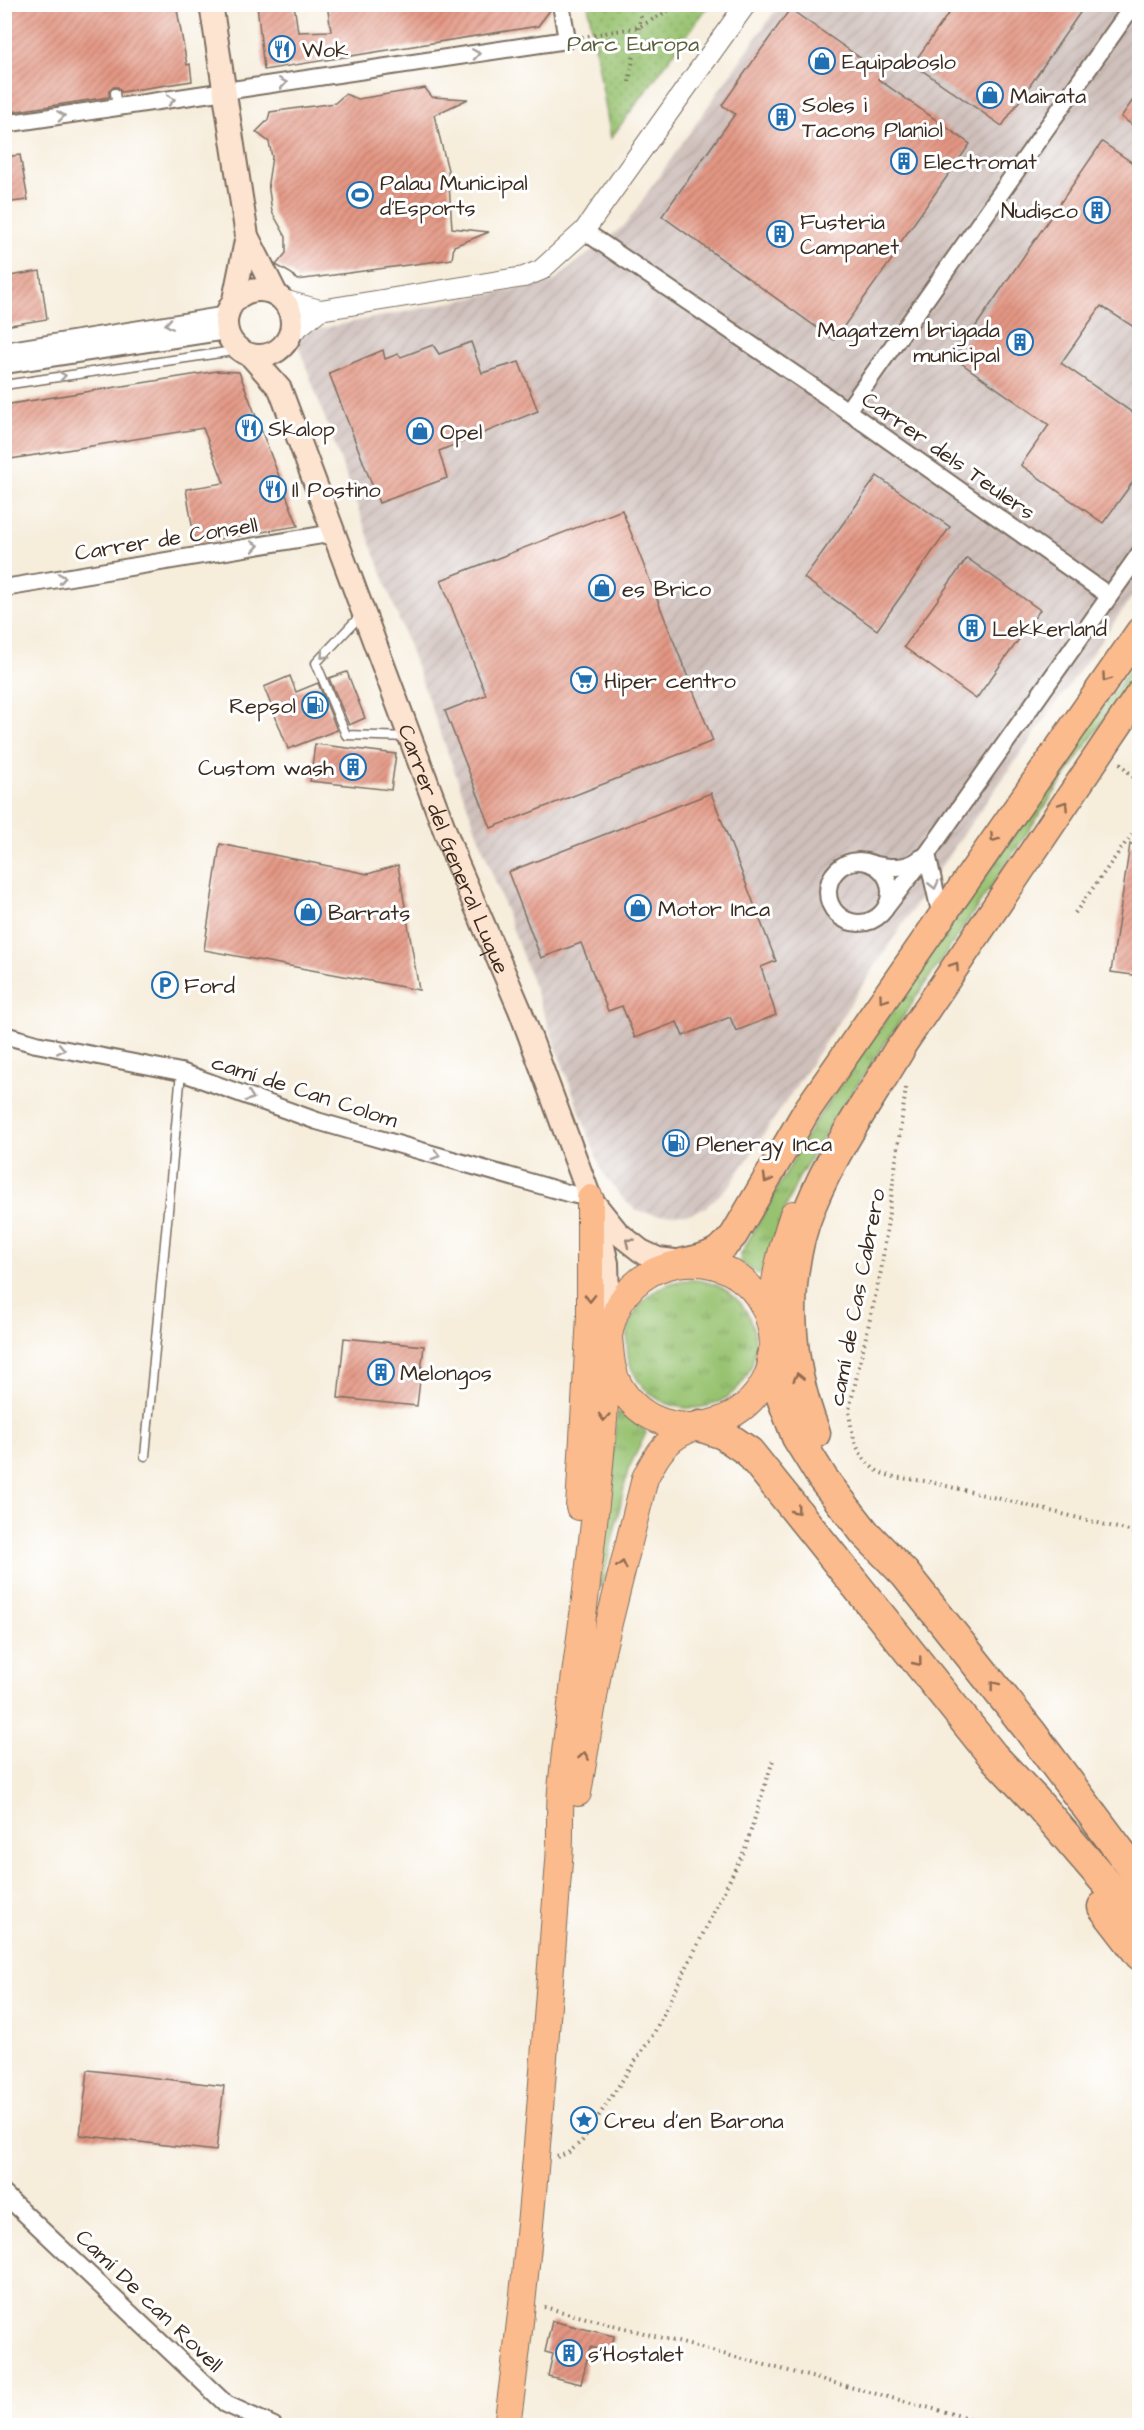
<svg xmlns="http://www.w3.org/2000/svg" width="1144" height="2430" font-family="'Architects Daughter',sans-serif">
<defs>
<pattern id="industrial-furrows" width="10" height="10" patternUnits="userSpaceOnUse" patternTransform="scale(1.5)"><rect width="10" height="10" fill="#cfc0bb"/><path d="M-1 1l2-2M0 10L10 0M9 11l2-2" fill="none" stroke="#b3a5a0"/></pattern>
<pattern id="grass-tufts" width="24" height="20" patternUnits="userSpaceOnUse" patternTransform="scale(1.5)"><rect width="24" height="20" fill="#97c26f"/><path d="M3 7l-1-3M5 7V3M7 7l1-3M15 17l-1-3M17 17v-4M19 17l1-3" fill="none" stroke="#7c9e5b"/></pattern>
<pattern id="park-dots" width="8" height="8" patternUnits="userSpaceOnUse" patternTransform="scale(1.5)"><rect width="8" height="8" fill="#97c26f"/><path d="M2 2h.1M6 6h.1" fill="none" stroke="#7c9e5b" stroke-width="1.8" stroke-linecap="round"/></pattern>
<pattern id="building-hatch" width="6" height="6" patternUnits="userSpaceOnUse" patternTransform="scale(1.5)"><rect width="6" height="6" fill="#e49784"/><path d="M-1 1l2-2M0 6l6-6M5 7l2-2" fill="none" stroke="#ba7b6b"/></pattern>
</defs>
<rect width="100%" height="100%" fill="#fff"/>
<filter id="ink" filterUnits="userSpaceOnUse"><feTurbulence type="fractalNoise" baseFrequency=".0167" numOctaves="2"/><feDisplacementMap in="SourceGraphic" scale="12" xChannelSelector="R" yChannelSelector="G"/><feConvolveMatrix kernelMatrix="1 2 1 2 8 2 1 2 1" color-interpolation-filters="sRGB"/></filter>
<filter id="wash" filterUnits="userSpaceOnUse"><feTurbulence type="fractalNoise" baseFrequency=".008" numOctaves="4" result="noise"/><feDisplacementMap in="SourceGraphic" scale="24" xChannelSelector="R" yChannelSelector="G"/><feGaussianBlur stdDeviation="1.35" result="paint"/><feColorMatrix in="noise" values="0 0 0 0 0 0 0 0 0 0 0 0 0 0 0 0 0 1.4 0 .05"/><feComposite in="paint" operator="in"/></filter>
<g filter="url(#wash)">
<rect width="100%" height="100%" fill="#f6eddb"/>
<polygon fill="url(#industrial-furrows)" points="779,5 1139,5 1139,587 948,856 731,1184 706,1207 689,1214 657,1215 636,1210 624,1200 602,1172 294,334 552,282 625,225"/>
<g fill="url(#grass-tufts)" stroke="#697646" stroke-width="1.5">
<polygon points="1139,656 1139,667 830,1125 798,1179 785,1209 764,1271 763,1274 758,1274 740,1261 741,1254 814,1123"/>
<circle cx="691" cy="1344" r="64"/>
<polygon points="620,1412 645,1430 646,1433 628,1470 602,1586 598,1589 617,1413"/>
</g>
<polygon fill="url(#park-dots)" stroke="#697646" stroke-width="1.5" points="588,5 709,5 611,138"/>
<g id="blocks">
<g fill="url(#building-hatch)">
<polygon points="4,4 176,4 187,65 190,64 192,81 121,92 118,87 114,87 109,90 109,97 4,113"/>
<polygon points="257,4 294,4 298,32 331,31 327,4 551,4 551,9 538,26 264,70"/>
<polygon points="955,4 1086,4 1002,126 913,64"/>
<polygon points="790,9 882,73 878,79 970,144 895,250 898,251 834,340 662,216 735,114 722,105"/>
<polygon points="425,88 432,97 468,99 434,115 448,170 452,228 489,232 454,246 452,259 297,280 292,274 276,265 286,253 286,237 272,212 268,183 272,157 269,142 256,132 268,120 270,112 335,103 345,94 358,99"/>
<polygon points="1140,90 1140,130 1121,117"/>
<polygon points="1102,142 1140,168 1140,331 1101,306 1061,363 1140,418 1140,472 1103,523 1021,465 1049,425 954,358"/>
<polygon points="20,155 28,200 4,203 4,157"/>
<polygon points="40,271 47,319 4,326 4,277"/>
<polygon points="471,342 482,373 519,362 538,411 439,451 447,478 379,503 329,373 383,350 385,359 398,354 401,357 433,345 439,354"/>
<polygon points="217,371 239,372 298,526 195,543 186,489 224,483 203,428 4,460 4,405"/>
<polygon points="877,476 950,527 877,630 804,578"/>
<polygon points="622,510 713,741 491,828 445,711 486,695 441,580"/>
<polygon points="967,558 1040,610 976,699 904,647"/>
<polygon points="347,672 365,718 349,725 329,678"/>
<polygon points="290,676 296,692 318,683 337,730 288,749 264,687"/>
<polygon points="315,744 396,754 391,790 310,781"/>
<polygon points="711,793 776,961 761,967 776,1015 736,1031 730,1017 683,1036 677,1022 635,1038 622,1006 608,1011 581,943 541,958 508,872"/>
<polygon points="220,844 368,874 398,865 419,990 204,950"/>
<polygon points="1130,844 1140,845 1140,976 1111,972"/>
<polygon points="344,1338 424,1346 417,1406 338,1398"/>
<polygon points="88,2070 224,2086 216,2151 80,2135"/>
<polygon points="552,2321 614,2336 611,2352 590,2347 581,2384 548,2376 553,2354 545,2352"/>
</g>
</g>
</g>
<g filter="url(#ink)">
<use href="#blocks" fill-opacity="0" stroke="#7c6e60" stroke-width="1.5"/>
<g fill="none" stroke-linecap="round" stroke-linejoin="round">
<defs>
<g id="service">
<polyline points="115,93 117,108"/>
<polyline points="4,385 240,350"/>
<polyline points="361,615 316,663 346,735 409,737"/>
<polyline points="145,1456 181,1072"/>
</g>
<g id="minor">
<polyline points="4,124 567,40 561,4"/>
<polyline points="584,231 809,384 1108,595"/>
<polyline points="4,351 227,315"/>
<polyline points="4,365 226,331"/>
<polyline points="847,411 1134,4"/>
<polyline points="4,588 334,533"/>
<polyline points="927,854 941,916"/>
<circle cx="859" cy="892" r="31"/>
<path d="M872 864C890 868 906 870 921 858"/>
<polyline points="887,906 927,854 1140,553"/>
<polyline points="4,1035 36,1044 181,1072 317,1121 571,1194 590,1198"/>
<polyline points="4,2194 226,2404 274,2426"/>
</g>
<g id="tertiary">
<polyline points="283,300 320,310 524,277 541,270 584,231 746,4"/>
<polyline points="291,333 320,310"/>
</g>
<g id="secondary">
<polyline points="211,4 247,236 276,294"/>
<circle cx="259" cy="323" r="33"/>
<polyline points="234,300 247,236"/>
<path id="s1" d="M250 355 280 389 457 863 520 1010 590 1198 618 1233 641 1251 658 1259 683 1262"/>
<polyline points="595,1213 607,1263 609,1329"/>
</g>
<g id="primary">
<path d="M772 1322C771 1285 781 1250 793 1214"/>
<polyline points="579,1507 590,1316 590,1198"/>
<path d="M578 1793 601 1655 645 1478C657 1453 669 1435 697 1427"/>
<path d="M507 2426C533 2239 544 2050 559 1862 561 1838 559 1814 561 1790 568 1715 581 1640 589 1565 595 1517 600 1469 604 1420 607 1384 602 1342 617 1309 639 1260 708 1247 747 1284 761 1297 769 1315 772 1334 784 1422 663 1462 619 1385 611 1371 611 1354 609 1338"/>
</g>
<g id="trunk">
<polyline points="899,1050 1140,693"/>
<path d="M683 1262C705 1258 719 1254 734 1235L807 1110 1140 631"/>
</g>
<g id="motorway">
<polyline points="772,1355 776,1382 797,1437 823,1479 865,1533 905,1574 1030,1731 1140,1878"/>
<polyline points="700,1426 723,1434 749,1452 993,1756 1035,1800 1140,1922"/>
<path d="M815 1433C787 1361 781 1278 811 1205 833 1151 869 1100 899 1050"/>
<polyline points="1103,1907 1140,1955"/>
</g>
</defs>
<use href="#service" stroke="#7c6e60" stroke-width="11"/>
<use href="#minor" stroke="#7c6e60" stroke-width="20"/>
<use href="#tertiary" stroke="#7c6e60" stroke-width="22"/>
<use href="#secondary" stroke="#7c6e60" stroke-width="26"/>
<use href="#primary" stroke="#7c6e60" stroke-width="28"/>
<use href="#trunk" stroke="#7c6e60" stroke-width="30"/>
<use href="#motorway" stroke="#7c6e60" stroke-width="33"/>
<g stroke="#7c6e60" stroke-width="4" stroke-dasharray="1.5 4.5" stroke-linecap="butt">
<polyline points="582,37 639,27 680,4"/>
<polyline points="629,82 643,4"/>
<polyline points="1120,763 1140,784"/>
<polyline points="1075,913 1140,823"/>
<path d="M906 1088 881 1271 849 1410C851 1432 855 1453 873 1468 888 1480 912 1478 930 1482 1000 1499 1070 1515 1140 1534"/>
<polyline points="557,2157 568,2153 582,2141 654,2033 745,1849 774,1757"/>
<polyline points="544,2307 999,2426"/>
</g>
<use href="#service" stroke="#fff" stroke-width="8"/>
<use href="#minor" stroke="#fff" stroke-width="16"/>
<use href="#tertiary" stroke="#fff" stroke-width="20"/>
<use href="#secondary" stroke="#fde4d1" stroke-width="22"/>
<use href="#primary" stroke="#fbbb8d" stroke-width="26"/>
<use href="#trunk" stroke="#fbbb8d" stroke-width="27"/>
<use href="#motorway" stroke="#fbbb8d" stroke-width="30"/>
</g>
<defs><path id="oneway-chevron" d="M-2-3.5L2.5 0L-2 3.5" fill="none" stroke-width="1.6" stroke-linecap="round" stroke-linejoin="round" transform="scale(1.5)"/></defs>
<g stroke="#a79f9a">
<use href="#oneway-chevron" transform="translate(476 54) rotate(-9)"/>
<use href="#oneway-chevron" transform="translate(283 83) rotate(-9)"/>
<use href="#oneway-chevron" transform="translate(171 100) rotate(-9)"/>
<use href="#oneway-chevron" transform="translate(61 116) rotate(-8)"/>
<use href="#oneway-chevron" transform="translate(169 324) rotate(171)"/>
<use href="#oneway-chevron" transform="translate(62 376) rotate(-8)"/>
<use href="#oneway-chevron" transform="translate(255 546) rotate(-9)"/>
<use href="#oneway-chevron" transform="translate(62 578) rotate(-9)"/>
<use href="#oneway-chevron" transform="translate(324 655) rotate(133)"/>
<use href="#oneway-chevron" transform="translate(934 885) rotate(77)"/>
<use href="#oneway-chevron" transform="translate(61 1049) rotate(11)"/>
<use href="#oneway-chevron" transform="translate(250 1097) rotate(20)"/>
<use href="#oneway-chevron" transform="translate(436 1155) rotate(16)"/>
</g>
<g stroke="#916b50">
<use href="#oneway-chevron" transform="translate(1106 678) rotate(125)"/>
<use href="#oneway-chevron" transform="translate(1064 805) rotate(-56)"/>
<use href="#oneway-chevron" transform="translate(994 838) rotate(125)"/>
<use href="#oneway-chevron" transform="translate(955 966) rotate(-56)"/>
<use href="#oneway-chevron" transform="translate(883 999) rotate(125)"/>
<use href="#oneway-chevron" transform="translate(767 1179) rotate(120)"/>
<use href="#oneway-chevron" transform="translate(590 1298) rotate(91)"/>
<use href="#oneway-chevron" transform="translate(798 1377) rotate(-103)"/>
<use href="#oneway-chevron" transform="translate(604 1417) rotate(94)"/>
<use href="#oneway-chevron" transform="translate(796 1510) rotate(51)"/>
<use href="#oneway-chevron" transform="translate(622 1565) rotate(-77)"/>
<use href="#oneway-chevron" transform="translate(918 1662) rotate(51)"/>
<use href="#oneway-chevron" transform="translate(994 1685) rotate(-128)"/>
<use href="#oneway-chevron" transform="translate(584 1756) rotate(-81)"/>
</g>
<use stroke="#9c8778" href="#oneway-chevron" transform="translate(629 1242) rotate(-141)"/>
</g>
<defs>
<symbol id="restaurant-ring" viewBox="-11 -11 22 22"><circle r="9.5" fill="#fff" stroke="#1f6fb2" stroke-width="1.5"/><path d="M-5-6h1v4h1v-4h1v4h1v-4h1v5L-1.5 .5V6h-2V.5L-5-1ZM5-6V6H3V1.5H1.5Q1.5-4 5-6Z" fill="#1f6fb2"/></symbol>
<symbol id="shop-ring" viewBox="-11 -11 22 22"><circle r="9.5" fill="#fff" stroke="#1f6fb2" stroke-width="1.5"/><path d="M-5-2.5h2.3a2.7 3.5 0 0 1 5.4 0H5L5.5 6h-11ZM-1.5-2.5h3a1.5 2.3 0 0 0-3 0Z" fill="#1f6fb2"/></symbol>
<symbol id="building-ring" viewBox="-11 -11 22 22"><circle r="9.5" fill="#fff" stroke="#1f6fb2" stroke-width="1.5"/><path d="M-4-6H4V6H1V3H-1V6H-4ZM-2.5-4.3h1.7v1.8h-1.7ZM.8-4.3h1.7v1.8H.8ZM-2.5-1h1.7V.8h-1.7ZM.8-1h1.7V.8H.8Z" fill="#1f6fb2"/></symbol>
<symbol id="stadium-ring" viewBox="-11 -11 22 22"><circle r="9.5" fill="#fff" stroke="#1f6fb2" stroke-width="1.5"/><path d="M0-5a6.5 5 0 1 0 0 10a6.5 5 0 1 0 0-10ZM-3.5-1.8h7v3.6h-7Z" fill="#1f6fb2"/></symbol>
<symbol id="supermarket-ring" viewBox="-11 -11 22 22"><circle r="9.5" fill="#fff" stroke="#1f6fb2" stroke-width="1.5"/><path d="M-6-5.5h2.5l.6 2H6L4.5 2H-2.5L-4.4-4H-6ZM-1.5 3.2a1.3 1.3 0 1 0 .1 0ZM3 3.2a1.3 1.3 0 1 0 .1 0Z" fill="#1f6fb2"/></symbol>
<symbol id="fuel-ring" viewBox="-11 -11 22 22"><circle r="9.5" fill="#fff" stroke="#1f6fb2" stroke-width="1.5"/><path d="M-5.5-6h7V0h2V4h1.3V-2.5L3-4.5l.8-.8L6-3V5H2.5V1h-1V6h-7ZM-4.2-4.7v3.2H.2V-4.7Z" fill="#1f6fb2"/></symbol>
<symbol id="parking-ring" viewBox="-11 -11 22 22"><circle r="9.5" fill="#fff" stroke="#1f6fb2" stroke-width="1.5"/><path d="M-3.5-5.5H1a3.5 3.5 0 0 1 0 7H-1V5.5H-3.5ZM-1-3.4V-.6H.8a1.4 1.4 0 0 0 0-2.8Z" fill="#1f6fb2"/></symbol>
<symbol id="sight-ring" viewBox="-11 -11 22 22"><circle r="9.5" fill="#fff" stroke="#1f6fb2" stroke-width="1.5"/><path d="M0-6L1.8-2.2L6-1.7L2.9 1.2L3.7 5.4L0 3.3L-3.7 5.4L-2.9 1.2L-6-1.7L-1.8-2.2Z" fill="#1f6fb2"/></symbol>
</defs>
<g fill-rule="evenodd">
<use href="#restaurant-ring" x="267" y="34" width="30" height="30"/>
<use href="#shop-ring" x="807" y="46" width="30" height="30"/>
<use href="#shop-ring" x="975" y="80" width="30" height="30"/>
<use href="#building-ring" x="767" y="102" width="30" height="30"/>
<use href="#building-ring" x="889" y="146" width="30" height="30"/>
<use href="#stadium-ring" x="345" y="180" width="30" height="30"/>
<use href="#building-ring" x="1082" y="195" width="30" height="30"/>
<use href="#building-ring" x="765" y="219" width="30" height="30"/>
<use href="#building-ring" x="1005" y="327" width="30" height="30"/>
<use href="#restaurant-ring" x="234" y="413" width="30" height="30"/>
<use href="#shop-ring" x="405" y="416" width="30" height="30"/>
<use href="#restaurant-ring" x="258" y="474" width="30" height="30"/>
<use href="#shop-ring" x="587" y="573" width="30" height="30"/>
<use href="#building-ring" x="957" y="613" width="30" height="30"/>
<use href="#supermarket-ring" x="569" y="665" width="30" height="30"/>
<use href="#fuel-ring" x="300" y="690" width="30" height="30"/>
<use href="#building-ring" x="338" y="752" width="30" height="30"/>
<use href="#shop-ring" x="623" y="893" width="30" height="30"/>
<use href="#shop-ring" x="293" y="897" width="30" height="30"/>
<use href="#parking-ring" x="150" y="970" width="30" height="30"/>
<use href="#fuel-ring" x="661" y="1128" width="30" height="30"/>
<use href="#building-ring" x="366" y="1357" width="30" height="30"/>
<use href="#sight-ring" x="569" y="2105" width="30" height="30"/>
<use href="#building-ring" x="554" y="2338" width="30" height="30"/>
</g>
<g text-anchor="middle" stroke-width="6" stroke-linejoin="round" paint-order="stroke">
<g font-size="22" fill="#5b5f3a" stroke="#fff">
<text x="633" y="51">Parc Europa</text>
</g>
<g font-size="22" fill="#3b2a1e" stroke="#fff" text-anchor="start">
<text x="302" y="57">Wok</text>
<text x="842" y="69">Equipaboslo</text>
<text x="1010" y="103">Mairata</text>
<text x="802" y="112">Soles i<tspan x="802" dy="25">Tacons Planiol</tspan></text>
<text x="924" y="169">Electromat</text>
<text x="380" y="190">Palau Municipal<tspan x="380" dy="25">d'Esports</tspan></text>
<text x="1078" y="218" text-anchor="end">Nudisco</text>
<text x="800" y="229">Fusteria<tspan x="800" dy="25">Campanet</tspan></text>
<text x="1000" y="337" text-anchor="end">Magatzem brigada<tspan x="1000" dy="25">municipal</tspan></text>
<text x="268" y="436">Skalop</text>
<text x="440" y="439">Opel</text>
<text x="292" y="497">Il Postino</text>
<text x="622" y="596">es Brico</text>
<text x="992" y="636">Lekkerland</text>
<text x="604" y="688">Hiper centro</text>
<text x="296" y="713" text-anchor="end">Repsol</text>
<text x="334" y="775" text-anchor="end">Custom wash</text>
<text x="658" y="916">Motor Inca</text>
<text x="328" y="920">Barrats</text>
<text x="184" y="993">Ford</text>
<text x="696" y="1151">Plenergy Inca</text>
<text x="400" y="1380">Melongos</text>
<text x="604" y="2128">Creu d’en Barona</text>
<text x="588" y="2361">s'Hostalet</text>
</g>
<g font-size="22" fill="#3b2a1e" stroke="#fff">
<text transform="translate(949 455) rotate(35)" y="8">Carrer dels Teulers</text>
<text transform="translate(166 538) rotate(-9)" y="8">Carrer de Consell</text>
<text dy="8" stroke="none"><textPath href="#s1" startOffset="537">Carrer del General Luque</textPath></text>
<text transform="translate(305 1090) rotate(18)" y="8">camí de Can Colom</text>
<text transform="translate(856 1297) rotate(-79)" y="8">camí de Cas Cabrero</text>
<text transform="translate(150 2300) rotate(44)" y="8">Camí De can Rovell</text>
</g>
</g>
<rect width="1144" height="2430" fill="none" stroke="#fff" stroke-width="24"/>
</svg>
